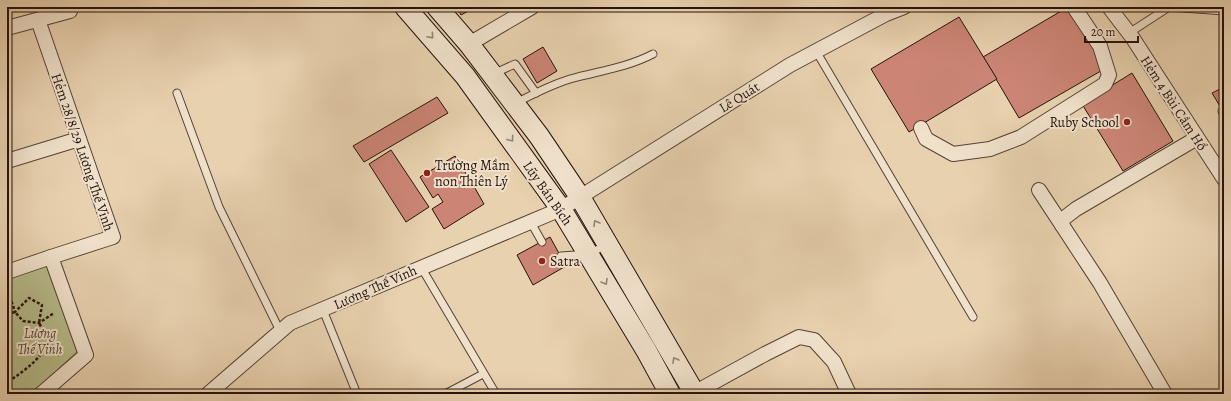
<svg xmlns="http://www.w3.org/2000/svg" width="1231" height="401" font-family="Alegreya,serif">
<rect width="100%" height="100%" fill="#e8d1af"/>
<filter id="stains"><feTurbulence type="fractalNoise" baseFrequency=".005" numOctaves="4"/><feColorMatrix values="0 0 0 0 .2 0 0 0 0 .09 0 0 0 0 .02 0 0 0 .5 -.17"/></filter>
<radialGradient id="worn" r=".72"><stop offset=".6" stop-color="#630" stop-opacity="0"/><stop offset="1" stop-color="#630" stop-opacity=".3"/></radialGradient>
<polygon fill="#b6bb8a" stroke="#6e674b" points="46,260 79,350 31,394 7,394 7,275"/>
<g fill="#cc8575" stroke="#25130c">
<polygon points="457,7 476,7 461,15"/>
<polygon points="1068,7 1106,68 1019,118 983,57"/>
<polygon points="959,17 997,79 909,132 871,69"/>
<polygon points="543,47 557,71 537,83 523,59"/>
<polygon points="1132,73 1173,141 1123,171 1082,104"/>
<polygon points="1224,87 1224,113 1212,93"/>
<polygon points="437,97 448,113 364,162 353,146"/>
<polygon points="391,150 429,207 406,222 369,164"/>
<polygon points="455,156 468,177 461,182 464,188 472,183 484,204 444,229 432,209 443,202 438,194 433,198 420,177"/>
<polygon points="550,237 566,266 533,285 517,255"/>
</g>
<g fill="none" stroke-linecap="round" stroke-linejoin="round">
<defs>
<g id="service">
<polyline points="1129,33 1169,7 1224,11"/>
<polyline points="816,51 973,317"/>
<polyline points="493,74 515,64 536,93"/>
<polyline points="177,93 219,207 280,331"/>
<path d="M516 103C533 94 551 85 570 79 598 71 626 68 653 54"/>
<polyline points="1222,111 1224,115"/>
<polyline points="530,221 542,242"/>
<polyline points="561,256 589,254 606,245"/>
<polyline points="421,267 496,394"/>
<polyline points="323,310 357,394"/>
<polyline points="445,394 483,374"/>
</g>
<g id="minor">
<polyline points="1109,7 1132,37 1224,179"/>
<polyline points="38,20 113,237 51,257 86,355 41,394"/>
<polyline points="7,28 70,11"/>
<polyline points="469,44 532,7"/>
<polyline points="921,128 926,139 953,154 990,149 1021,137 1105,84 1109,75 1100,46 1074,7"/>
<polyline points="7,161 79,139"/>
<polyline points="1039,190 1100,283 1165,394"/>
<polyline points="1062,225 1063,219 1076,209 1197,138"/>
<polyline points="7,272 51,257"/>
<polyline points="694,393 765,354 799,337 814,340 834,362 849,394"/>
<polyline points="208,394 290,323 561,209 790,65 886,14 904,7"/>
</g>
<g id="secondary">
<polyline points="405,7 465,76 561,209 646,350 670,394"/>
<polyline points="437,7 469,44 539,136 580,197 695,394"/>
</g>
</defs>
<use href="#service" stroke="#564235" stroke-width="9"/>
<use href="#minor" stroke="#564235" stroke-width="16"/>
<use href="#secondary" stroke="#25130c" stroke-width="22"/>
<g stroke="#25130c" stroke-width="2.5" stroke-dasharray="3 2" stroke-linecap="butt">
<path d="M7 287 15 312 29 298 42 305 39 323 49 341C40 361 24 370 7 383"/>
<polyline points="7,314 15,312 23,321 39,323 54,313"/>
<polyline points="49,341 60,357"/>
</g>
<use href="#service" stroke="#f0e1cb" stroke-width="7"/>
<use href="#minor" stroke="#f0e1cb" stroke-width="14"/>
<use href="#secondary" stroke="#f0e1cb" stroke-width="20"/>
</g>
<defs><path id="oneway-chevron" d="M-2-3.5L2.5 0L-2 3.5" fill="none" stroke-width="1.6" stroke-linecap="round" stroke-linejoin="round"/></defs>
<g stroke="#958475">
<use href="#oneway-chevron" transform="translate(431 36) rotate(49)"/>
<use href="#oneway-chevron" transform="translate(511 139) rotate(54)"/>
<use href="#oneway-chevron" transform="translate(596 223) rotate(-121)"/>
<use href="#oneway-chevron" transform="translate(605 282) rotate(59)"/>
<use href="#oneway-chevron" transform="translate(675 360) rotate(-120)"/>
</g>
<g fill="#8f2418" stroke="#f0e1cb" stroke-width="1.5">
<circle cx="1127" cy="122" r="4"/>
<circle cx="427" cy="173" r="4"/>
<circle cx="542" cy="261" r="4"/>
</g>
<g text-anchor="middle" stroke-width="4" stroke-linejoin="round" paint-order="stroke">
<g font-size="14" fill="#25130c" stroke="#f0e1cb">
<text transform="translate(739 97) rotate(-32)" y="5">Lê Quát</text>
<text transform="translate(1174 103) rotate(57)" y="5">Hẻm 4 Bùi Cầm Hổ</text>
<text transform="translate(83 152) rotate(71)" y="5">Hẻm 28/8/29 Lương Thế Vinh</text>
<text transform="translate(548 193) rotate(55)" y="5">Lũy Bán Bích</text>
<text transform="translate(375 287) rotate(-24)" y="5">Lương Thế Vinh</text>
</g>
<g font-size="14" fill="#25130c" stroke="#f0e1cb" text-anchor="start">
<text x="1119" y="127" text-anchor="end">Ruby School</text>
<text x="435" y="170">Trường Mầm<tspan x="435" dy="16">non Thiên Lý</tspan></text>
<text x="550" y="266">Satra</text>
</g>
<g font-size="14" font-style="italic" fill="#504532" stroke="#f0e1cb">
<text x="40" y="338">Lương<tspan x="40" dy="16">Thế Vinh</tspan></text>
</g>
</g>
<rect width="1231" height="401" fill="none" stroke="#e8d1af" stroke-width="24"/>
<rect x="8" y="8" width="1215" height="385" fill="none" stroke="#25130c" stroke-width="2"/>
<rect x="12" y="12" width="1207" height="377" fill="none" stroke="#25130c"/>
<path d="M1085 36v6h53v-6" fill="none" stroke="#25130c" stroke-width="2"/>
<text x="1091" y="36" font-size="12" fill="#25130c" stroke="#f0e1cb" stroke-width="3" paint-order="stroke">20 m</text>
<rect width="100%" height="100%" filter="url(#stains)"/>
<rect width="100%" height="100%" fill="url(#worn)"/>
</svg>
